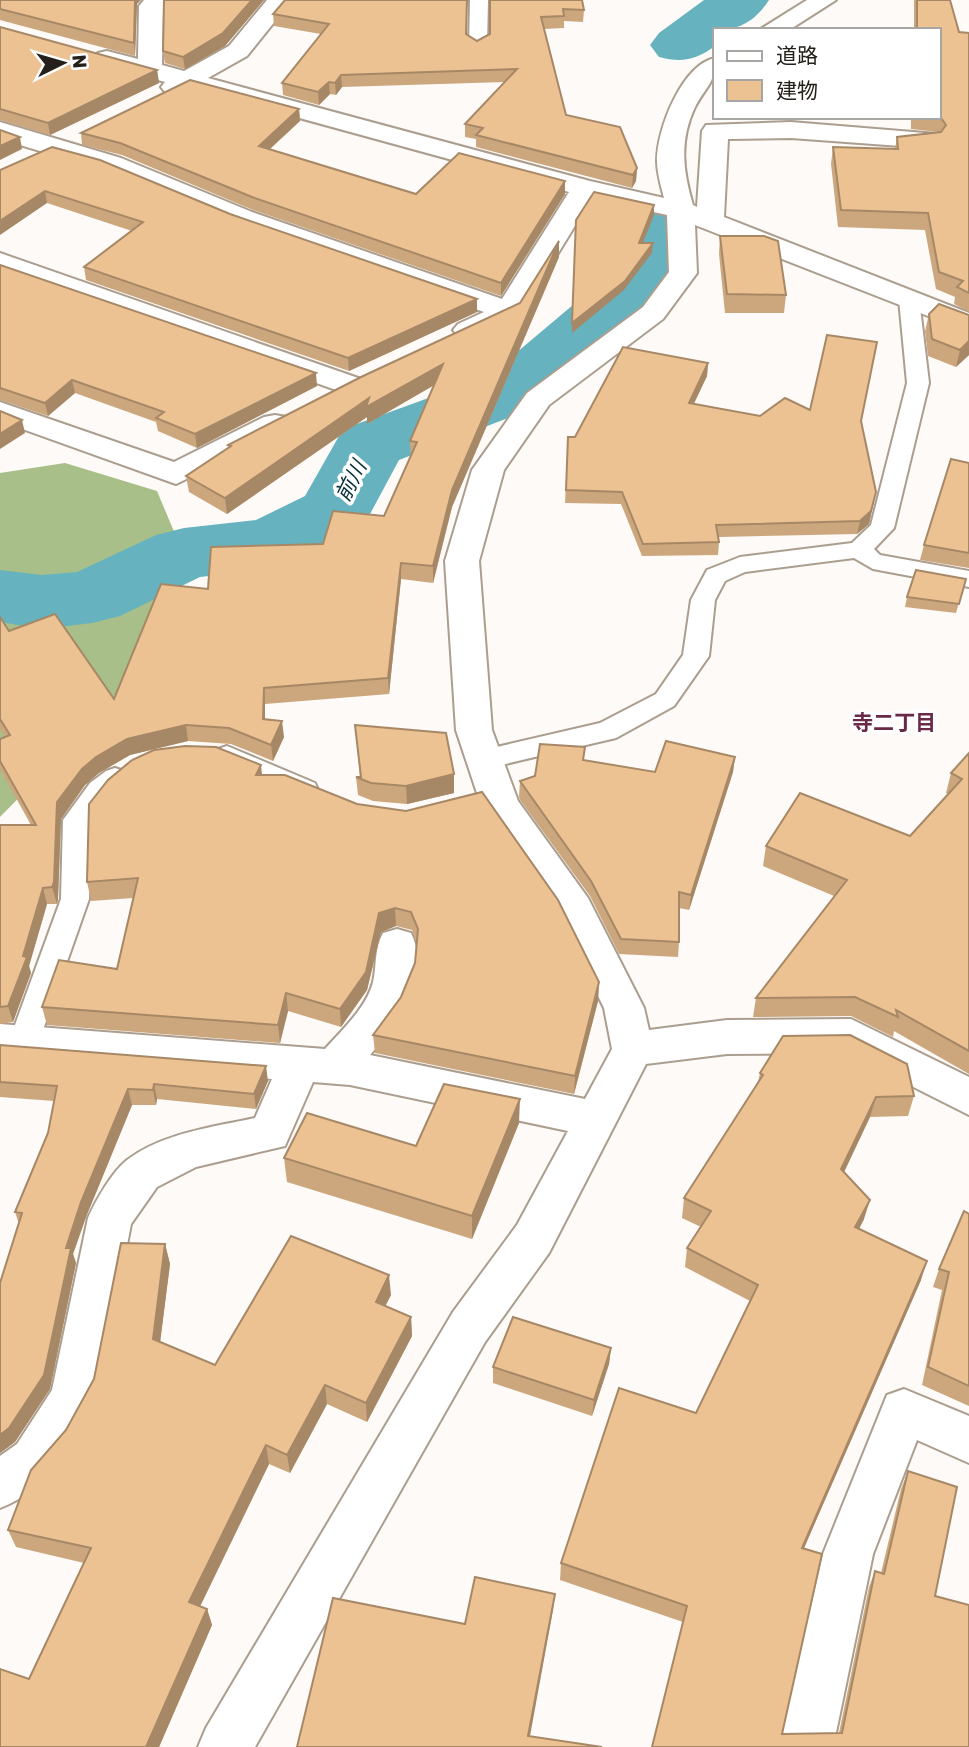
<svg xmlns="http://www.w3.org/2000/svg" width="969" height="1747" font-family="Rubik,'Noto Sans JP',sans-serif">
<rect width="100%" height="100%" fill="#fdfaf7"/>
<polygon fill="#a8bf89" points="65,463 157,491 178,541 187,626 0,817 0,473"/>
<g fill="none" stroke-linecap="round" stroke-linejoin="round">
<g fill="#66b3bf" fill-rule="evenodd">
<path d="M704 0H769C755 21 740 30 715 30V46C696 60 682 63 659 57L650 45 659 33Z"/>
<polygon points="662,201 685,206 694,220 690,269 681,283 560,388 508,418 399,460 362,529 300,562 272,569 200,577 120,616 92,623 42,629 0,622 0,570 42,575 77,572 156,535 184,528 256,520 305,496 343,429 456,388 510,358 624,262 630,220 639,206"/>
</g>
<defs>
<g id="lane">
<polygon points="470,0 488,0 487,46 478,51 469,46"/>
<polygon points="909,293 919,299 929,383 894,528 874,549 880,555 969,571 969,587 873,569 854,558 745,572 725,581 715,600 709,656 674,706 616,738 484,769 475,766 471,759 475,752 600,723 656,694 683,655 691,600 707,570 740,557 852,543 871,525 907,383 899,299"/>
<polygon points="227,746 315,783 318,790 315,797 305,800 218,763 214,756 218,749"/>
<polygon points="115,768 124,771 128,778 91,822 89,899 38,1044 34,1053 23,1056 12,1053 8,1044 61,899 63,820 90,783 106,771"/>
</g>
<g id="street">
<path d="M144 0H171L163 8 162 65 184 71 229 46 267 0H292L247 56 208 78 590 181 664 198C661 186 657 173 657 161 657 129 682 65 715 58 715 85 707 84 695 107 679 141 683 171 693 205L697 207 702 131 706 125 791 122 937 134 941 140 937 146 928 148 791 138 728 139 724 217 969 313V332L695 225 697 273 663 319 549 405 504 470 479 561 492 730 518 801 588 898 644 1008 649 1030 727 1020 851 1019 969 1077V1115L846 1053 727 1054 646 1064 549 1253 485 1342 255 1747H198L206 1728 453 1312 517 1225 568 1131 350 1085 313 1082 285 1146 196 1167 157 1187 131 1224 98 1397C77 1444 49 1489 0 1508V1456L17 1444 52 1390 88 1218C96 1200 112 1172 127 1160 163 1133 213 1127 255 1118L272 1079 0 1058V1024L325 1049C342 1030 367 1007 373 982 377 965 374 949 383 933L397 929 411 933C431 971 395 1026 370 1055L585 1099 612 1049 604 1008 559 917 481 805 456 730 445 561 472 470 527 393 643 307 669 272 667 215 592 198 519 317 478 336 468 339 458 336 453 330 458 324 484 312 232 224 103 170 0 139V122L121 158 252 212 502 299 569 192 190 88 174 95 165 92 161 87 165 82 98 63 95 58 98 53 107 51 138 59 139 6Z"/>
<polygon points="807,0 836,0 789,30 759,30"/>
<polygon points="0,253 361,379 365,385 361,391 350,394 339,391 0,271"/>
<polygon points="0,402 174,462 264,417 275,415 286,417 290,424 286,431 176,484 0,421"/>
<polygon points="904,1389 969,1416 969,1463 917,1440 873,1554 833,1747 779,1747 823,1554 887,1395"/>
</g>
</defs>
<use href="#lane" stroke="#ab9e8f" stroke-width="4"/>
<use href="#street" stroke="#ab9e8f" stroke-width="4"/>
<use href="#lane" fill="#fff" fill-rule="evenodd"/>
<use href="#street" fill="#fff" fill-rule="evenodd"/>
</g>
<g fill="#cca77e">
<polygon points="0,0 137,4 135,56 0,20"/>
<polygon points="164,0 264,0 225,46 185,69 165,63 163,51"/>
<polygon points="490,0 584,10 583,22 564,21 564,28 544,29 566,115 637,168 636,181 632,188 476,147 476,139 465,137 465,124 505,82 342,87 336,95 330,94 319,105 283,95 282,83 321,34 274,26 273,14 467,34 477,41 490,34"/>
<polygon points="914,0 950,0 959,32 969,33 969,312 954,304 955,297 936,289 925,230 838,227 831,164 833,147 895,149 897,137 938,132 911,129 911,117 939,117 939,30 914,30"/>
<polygon points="0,27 157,70 159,83 50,135 0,120"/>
<polygon points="299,109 300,121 270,149 416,194 565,194 501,296 253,210 122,155 82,145 81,133"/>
<polygon points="0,170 230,214 477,299 477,312 349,371 86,280 84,267 132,231 47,203"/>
<polygon points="720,236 786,295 784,313 725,313 719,254"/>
<polygon points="559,257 452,507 433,583 401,579 389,694 265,704 265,719 284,737 273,761 231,744 188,741 130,755 99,773 85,785 61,819 58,899 57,904 47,904 29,966 31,973 13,1022 0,1024 0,825 31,825 0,769 0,739 5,737 0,729 0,617 9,631 114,699 208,589 323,544 384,516 411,457 410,441 434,385 367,424 367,417 227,514 189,492 186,476 229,448 228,445 520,303"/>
<polygon points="0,265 317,386 197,448 158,431 156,422 75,393 48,416 0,400"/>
<polygon points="929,314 969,315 969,355 956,367 928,356 925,331"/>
<polygon points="708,363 707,376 694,404 760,416 810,410 861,422 873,505 869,524 857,534 719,537 719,542 718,555 642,556 621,504 565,503 568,437 575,437"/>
<polygon points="969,463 969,568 920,560 924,545"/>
<polygon points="966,579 956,613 905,607 907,597"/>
<polygon points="355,725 454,793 407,804 373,801 358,795 356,777 360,777"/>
<polygon points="969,753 969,1074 894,1031 893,1037 851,1016 753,1017 756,998 834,896 763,866 766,846 910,836 948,794 946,793 951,773"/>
<polygon points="735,757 733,772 689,910 679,908 679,942 678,957 619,954 590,896 520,800 519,797 520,781 584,760 655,772"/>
<polygon points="262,775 599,982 598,1001 574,1094 375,1053 373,1035 401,997 415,963 417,943 412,930 396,926 381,932 367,990 341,1027 288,1011 280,1043 47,1025 42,1007 117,969 133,898 91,901 87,882"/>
<polygon points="0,1045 268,1081 256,1109 157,1099 156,1105 132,1105 86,1217 73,1254 76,1263 50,1389 15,1442 0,1453 0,1283 19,1224 15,1212 48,1133 54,1101 0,1097"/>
<polygon points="760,1073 914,1096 908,1116 870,1117 844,1172 864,1219 859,1229 921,1280 804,1548 782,1734 839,1733 869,1587 875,1571 881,1573 901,1489 908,1471 969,1747 652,1747 683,1622 560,1580 561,1563 696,1413 750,1301 685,1267 687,1248 701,1227 682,1218 684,1198 758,1082"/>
<polygon points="519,1123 472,1239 287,1182 284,1158 416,1146"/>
<polygon points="969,1214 969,1406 922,1385 942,1290 933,1287 939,1269"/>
<polygon points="165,1244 170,1264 160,1342 215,1365 391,1295 385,1306 411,1317 412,1336 367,1422 327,1404 290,1473 269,1464 200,1606 207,1609 212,1625 159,1747 0,1747 29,1679 84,1563 16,1547 8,1530 66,1430"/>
<polygon points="611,1348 609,1364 592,1416 493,1383 493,1367"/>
</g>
<g fill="#a68867">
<polygon points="135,0 141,0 137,4 135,56 134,43"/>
<polygon points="252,0 264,0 225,46 185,69 183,57"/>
<polygon points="157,70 159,83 50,135 48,123"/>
<polygon points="341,75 342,87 336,95 335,83"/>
<polygon points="329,82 330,94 319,105 318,92"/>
<polygon points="299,109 300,121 260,158 259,146"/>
<polygon points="20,137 22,149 0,160 0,146"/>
<polygon points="637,168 636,181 632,188 633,175"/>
<polygon points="565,181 565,194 501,296 501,283"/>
<polygon points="45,191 47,203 0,235 0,221"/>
<polygon points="654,205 654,215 639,253 639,243"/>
<polygon points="559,241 559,257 452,507 433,583 433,566 452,490"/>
<polygon points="653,243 652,253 624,290 572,333 572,323"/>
<polygon points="477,299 477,312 349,371 348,358"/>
<polygon points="969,341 969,355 956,367 960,350"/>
<polygon points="708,363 707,376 688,415 689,403"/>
<polygon points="443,364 443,380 367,424 367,417 227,514 225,498 369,398"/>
<polygon points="316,373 317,386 197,448 195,434"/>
<polygon points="72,380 75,393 48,416 45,403"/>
<polygon points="22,420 25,433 0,449 0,434"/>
<polygon points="876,492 869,524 857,534 860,521"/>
<polygon points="401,563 401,579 389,694 388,678"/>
<polygon points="264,688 265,704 265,735 263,719"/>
<polygon points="282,721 284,737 273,761 271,745"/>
<polygon points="186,725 188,741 130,755 99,773 85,785 61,819 58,899 57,904 52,887 57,802 82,769 96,757 127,739"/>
<polygon points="735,757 733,772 689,910 691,895"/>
<polygon points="261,765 263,784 256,775"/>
<polygon points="454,774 454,793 407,804 406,786"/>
<polygon points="43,888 47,904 29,966 31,973 13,1022 8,1006"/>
<polygon points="395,908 396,926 381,932 367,990 341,1027 340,1009 379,913"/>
<polygon points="599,982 598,1001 574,1094 575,1076"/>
<polygon points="286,993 288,1011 280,1043 278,1025"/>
<polygon points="266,1066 268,1081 256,1109 254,1094"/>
<polygon points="154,1084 157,1099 156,1105 153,1090"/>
<polygon points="128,1089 132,1105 86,1217 73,1254 76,1263 50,1389 15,1442 0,1453 0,1435 81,1202"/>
<polygon points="876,1097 870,1117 836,1189 841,1169"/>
<polygon points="520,1099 519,1123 472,1239 472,1216"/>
<polygon points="870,1200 864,1219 850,1246 855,1227"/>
<polygon points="165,1244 170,1264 158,1359 153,1339"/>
<polygon points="927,1261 921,1280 797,1564 802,1548"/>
<polygon points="389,1275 391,1295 377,1322 376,1302"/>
<polygon points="411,1317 412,1336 367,1422 366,1403"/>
<polygon points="611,1348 609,1364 592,1416 594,1400"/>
<polygon points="325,1385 327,1404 290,1473 287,1455"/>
<polygon points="266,1445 269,1464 194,1619 189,1602"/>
<polygon points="555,1594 553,1610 528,1747 528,1736"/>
<polygon points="207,1609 212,1625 159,1747 146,1747"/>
</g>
<g fill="#edc293" stroke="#a68867" stroke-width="2">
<polygon points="0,0 135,0 134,43 0,9"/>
<polygon points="164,0 252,0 223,33 183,57 163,51"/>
<polygon points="285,0 467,0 466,34 477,41 490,34 490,0 582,0 584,10 563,9 564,16 541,17 566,115 620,127 637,168 633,175 476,135 483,128 465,124 517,69 341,75 335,83 329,82 318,92 282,83 329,24 273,14"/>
<polygon points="917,0 950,0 959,32 969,33 969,293 957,287 963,281 939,272 928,213 841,210 833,147 898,149 897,137 941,132 946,125 939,115 939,30 917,30"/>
<polygon points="0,27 157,70 48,123 0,109"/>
<polygon points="190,80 299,109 259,146 416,194 459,153 565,181 501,283 252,197 120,143 81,133"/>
<polygon points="0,130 20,137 0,146"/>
<polygon points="52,147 100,160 230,214 477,299 348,358 84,267 143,222 45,191 0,221 0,170"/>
<polygon points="594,192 654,205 639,243 653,243 625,281 572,323 576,220"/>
<polygon points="720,236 764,236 778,241 786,295 727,294"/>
<polygon points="559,241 452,490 433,566 401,563 388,678 264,688 263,719 282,721 271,745 229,728 186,725 127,739 96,757 82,769 57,802 54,882 52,887 43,888 23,956 27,957 8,1006 0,1007 0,825 36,825 0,761 0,739 10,735 0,719 0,617 9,631 55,614 114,699 161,584 208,589 211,547 323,544 333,511 384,516 417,442 410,441 443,364 366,407 369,398 225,498 186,476 231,446 228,445 361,377 520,303"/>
<polygon points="0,265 316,373 195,434 156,418 164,412 72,380 45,403 0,388"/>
<polygon points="939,304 969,315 969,341 960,350 932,339 929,314"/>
<polygon points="827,335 877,342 861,421 876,492 871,511 860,521 716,525 719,542 643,544 622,492 566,490 568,437 575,437 623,347 708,363 689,403 760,416 785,398 810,410"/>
<polygon points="0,411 22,420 0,434"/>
<polygon points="951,459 969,463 969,553 924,545"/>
<polygon points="916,570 966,579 959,604 907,597"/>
<polygon points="355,725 446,733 454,774 406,786 371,783 356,777 361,777"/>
<polygon points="666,741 735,757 691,895 679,892 679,942 621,939 591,881 520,781 535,776 540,744 585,747 583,760 655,772"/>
<polygon points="185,746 216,747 261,765 256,775 285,775 357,804 406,811 482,792 558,900 599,982 575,1076 373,1035 401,997 415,963 418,929 411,912 395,908 379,913 366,972 340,1009 286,993 278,1025 42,1007 59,960 117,969 138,878 87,882 89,804 108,780 132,760 154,750"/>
<polygon points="969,753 969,1051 896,1010 898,1017 855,997 756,998 847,880 766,846 800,793 910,836 962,779 951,773"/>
<polygon points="850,1035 907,1064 914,1096 876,1097 841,1169 870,1200 855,1227 927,1261 802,1548 822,1554 782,1734 842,1733 875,1571 884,1574 908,1471 957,1487 935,1596 969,1605 969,1747 652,1747 687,1606 561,1563 619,1388 696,1413 758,1285 687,1248 711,1211 684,1198 763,1075 760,1073 783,1036"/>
<polygon points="0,1045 266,1066 254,1094 154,1084 153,1090 128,1089 81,1202 66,1248 71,1248 44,1375 9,1428 0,1435 0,1283 22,1213 15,1212 48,1133 57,1086 0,1082"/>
<polygon points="444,1084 520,1099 472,1216 284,1158 307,1113 416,1146"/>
<polygon points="964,1211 969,1214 969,1386 928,1367 949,1272 939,1269"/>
<polygon points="291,1236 389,1275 376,1302 411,1317 366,1403 325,1385 287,1455 266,1445 189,1602 207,1609 146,1747 0,1747 0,1669 29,1679 91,1548 8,1530 31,1470 66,1430 94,1379 121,1243 165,1244 153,1339 215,1365"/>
<polygon points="513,1317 611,1348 594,1400 493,1367"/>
<polygon points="475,1577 555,1594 528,1736 602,1747 297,1747 333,1598 465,1624"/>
</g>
<g text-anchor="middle" stroke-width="7" stroke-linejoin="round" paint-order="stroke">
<g font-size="21" font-style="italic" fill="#083035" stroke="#fff">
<text transform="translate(351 481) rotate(-63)" y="7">前川</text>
</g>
<g font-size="21" font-weight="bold" fill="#6a2947" stroke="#fff">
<text x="894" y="730">寺二丁目</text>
</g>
</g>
<rect x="713" y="28" width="228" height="91" fill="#ffffff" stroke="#a8a6a3" stroke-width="2"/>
<rect x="727" y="51" width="35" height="10" fill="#ffffff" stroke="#a8a6a3" stroke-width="2"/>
<text x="776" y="63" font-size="21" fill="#25201a">道路</text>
<rect x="727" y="80" width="35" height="21" fill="#edc293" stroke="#a8a6a3" stroke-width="2"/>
<text x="776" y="98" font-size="21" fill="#25201a">建物</text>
<g transform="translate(63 63) rotate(85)" stroke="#ffffff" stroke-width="5" paint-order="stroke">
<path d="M0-5L12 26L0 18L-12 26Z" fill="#25201a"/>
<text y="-10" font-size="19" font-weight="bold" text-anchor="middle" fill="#25201a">N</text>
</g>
</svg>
